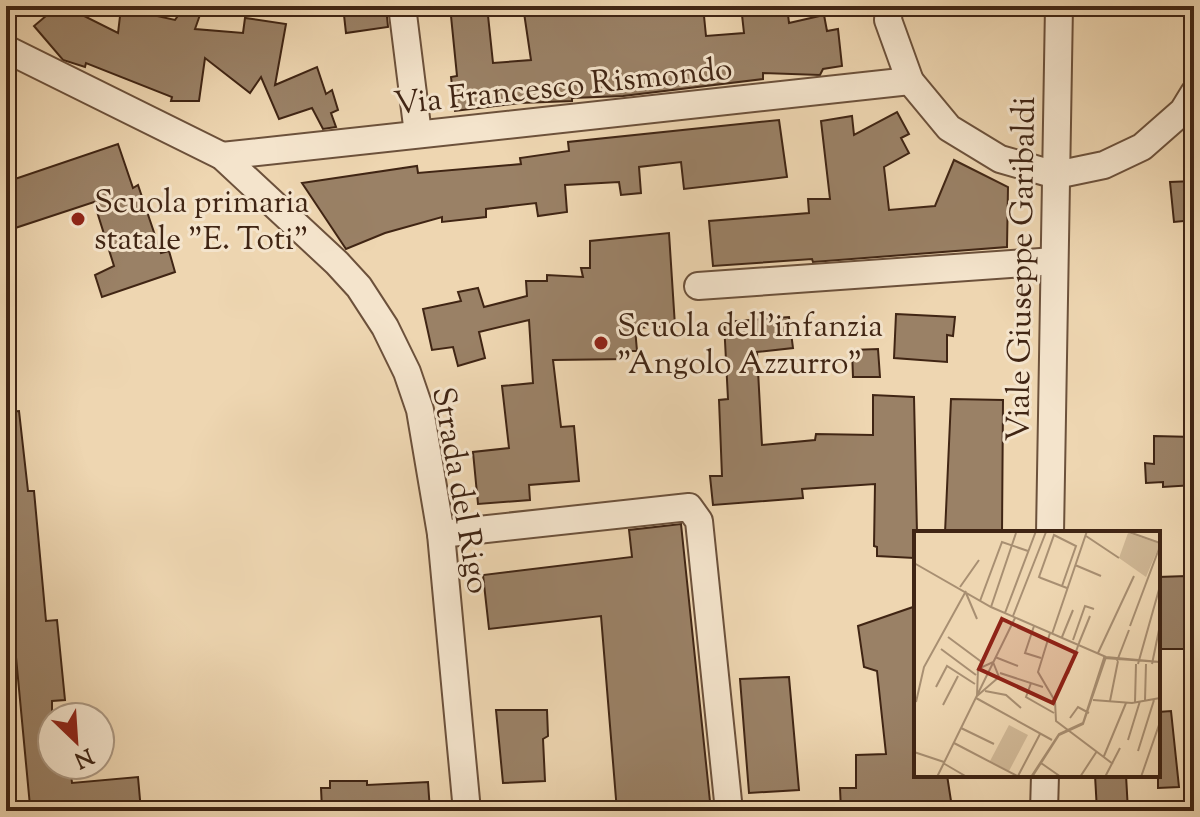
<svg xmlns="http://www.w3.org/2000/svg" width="1200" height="817" font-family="'Sorts Mill Goudy',serif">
<rect width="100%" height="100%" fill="#eed6b1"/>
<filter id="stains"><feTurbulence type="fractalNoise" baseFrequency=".0025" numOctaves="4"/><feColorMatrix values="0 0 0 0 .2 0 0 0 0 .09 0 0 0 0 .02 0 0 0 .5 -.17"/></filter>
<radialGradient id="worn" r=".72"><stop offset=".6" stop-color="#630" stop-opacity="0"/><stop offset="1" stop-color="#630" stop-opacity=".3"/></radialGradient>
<g fill="#9a8166" stroke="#402514" stroke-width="2">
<polygon points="64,6 73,6 78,13 118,33 121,8 175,20 184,7 201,12 195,29 243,33 245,18 286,24 275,85 317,67 326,94 332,90 338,110 331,113 336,127 323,129 312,108 279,119 261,77 250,93 205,58 199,101 171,101 172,97 86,63 85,67 63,60 34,26 53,10 56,15"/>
<polygon points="343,6 386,6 388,27 346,33"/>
<polygon points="450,6 487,6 493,63 531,60 523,6 703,6 706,36 744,33 741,6 787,6 789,23 824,15 827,31 838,29 842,66 823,69 820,75 763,73 763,79 623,96 572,98 572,101 520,103 455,111 451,77 457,76"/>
<polygon points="897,112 909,134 901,138 909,153 884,167 889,210 935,206 954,160 1008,187 1007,247 813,262 812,259 713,266 709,221 809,213 808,199 830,199 821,121 852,116 854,135"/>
<polygon points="779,120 787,177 684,189 681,162 639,167 641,193 621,195 619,182 565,185 567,212 538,216 536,203 486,209 486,217 442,222 442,217 385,233 346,249 302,183 417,166 418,173 521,164 520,158 569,151 568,142"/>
<polygon points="118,144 133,188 138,185 161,253 169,251 175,272 102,297 95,275 114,266 94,202 6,231 6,182"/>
<polygon points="1194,181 1194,220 1174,222 1170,182"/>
<polygon points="669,233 675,326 635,328 637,351 627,351 628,359 553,360 561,427 574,426 579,481 529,485 530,500 478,504 473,452 509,448 502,386 533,383 529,320 479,332 485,358 458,366 453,347 432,350 423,309 461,301 458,292 478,288 484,307 527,296 526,281 547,281 547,275 583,277 581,268 590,268 590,241"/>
<polygon points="896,314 955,317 953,336 947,335 947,362 894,358"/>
<polygon points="789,317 793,348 757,352 762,445 815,440 816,434 873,435 873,395 914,397 917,533 914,533 914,558 877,556 877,547 874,546 875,484 802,489 803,498 713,505 710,476 722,476 719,400 728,399 724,322"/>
<polygon points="878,349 880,377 853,377 852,350"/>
<polygon points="951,399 1003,400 1002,533 945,533"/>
<polygon points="19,411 28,491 34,491 46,621 57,620 65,700 52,701 52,765 70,765 72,783 138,777 141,811 54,811 53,804 30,806 11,604 6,604 6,412"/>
<polygon points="1154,436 1194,437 1194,485 1163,487 1163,482 1146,483 1145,463 1154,464"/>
<polygon points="681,524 711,811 617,811 601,616 489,629 483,575 632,557 629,530"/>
<polygon points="1187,576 1194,578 1194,649 1158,649 1158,577"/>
<polygon points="916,606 916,775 947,775 951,801 889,811 841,811 840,788 856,788 856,755 886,754 877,671 864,667 858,626"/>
<polygon points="789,677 799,790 749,793 740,679"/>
<polygon points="496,710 547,710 548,736 543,739 545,781 503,783"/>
<polygon points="1171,711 1179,787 1158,788 1158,712"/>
<polygon points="1095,775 1126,775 1128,811 1097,811"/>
<polygon points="330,781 367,781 367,785 428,782 430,811 368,811 368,807 322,810 321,788 330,788"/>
</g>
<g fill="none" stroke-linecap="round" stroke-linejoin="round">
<defs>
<g id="minor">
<polyline points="402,6 418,134"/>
<polyline points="889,6 888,20 910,81 949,128 1000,159 1056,175 1104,165 1142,147 1183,111 1194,93"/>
<polyline points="6,49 222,156 337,263 359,287 385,327 407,372 420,410 441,534 467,811"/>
<polyline points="222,156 910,81"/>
<polyline points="698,286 1054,261"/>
<polyline points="1050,533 1059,6"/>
<polyline points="441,534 689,507 699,521 729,811"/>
<polyline points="1044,811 1045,775"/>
</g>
</defs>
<use href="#minor" stroke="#6c513b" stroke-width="30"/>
<use href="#minor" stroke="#f4e4cc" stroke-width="26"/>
</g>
<g fill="#8f2418" stroke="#f4e4cc" stroke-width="3">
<circle cx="78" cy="219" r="8"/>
<circle cx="601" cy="343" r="8"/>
</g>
<g text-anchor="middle" stroke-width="6" stroke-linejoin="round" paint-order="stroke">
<g font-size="32" fill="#402514" stroke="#f4e4cc">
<text transform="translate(563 85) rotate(-6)" y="11">Via Francesco Rismondo</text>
<text transform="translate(1020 269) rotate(-89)" y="11">Viale Giuseppe Garibaldi</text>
<text transform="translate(462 490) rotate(80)" y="11">Strada del Rigo</text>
</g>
<g font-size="32" fill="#402514" stroke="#f4e4cc" text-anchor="start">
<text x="94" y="212">Scuola primaria<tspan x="94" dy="37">statale "E. Toti"</tspan></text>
<text x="617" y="336">Scuola dell'infanzia<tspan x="617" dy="37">"Angolo Azzurro"</tspan></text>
</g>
</g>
<g transform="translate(914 531)">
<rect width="246" height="246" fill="#eed6b1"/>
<path d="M214 2 246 13 232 46 205 27ZM95 194 114 204 95 240 76 230Z" fill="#d0b896"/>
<path fill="none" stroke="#a88f72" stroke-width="2" d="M212 0 246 12M172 5 205 27M0 32 77 76 192 126 246 131M161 34 187 45M148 55 162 15 140 4 125 46 127 47 153 57M46 56 65 29M52 62 63 88M66 70 88 11 114 20M77 76 102 2M91 82 122 0M99 85 132 1 137 0M120 95 111 122 127 127M216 95 246 15M136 102 124 141 141 170 142 190 199 233M138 103 173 0M34 106 69 132M148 106 159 79M159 109 171 75 180 78M165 112 176 85M27 118 62 144M184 122 220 45M81 126 104 135M203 130 215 99M79 131 85 146 63 165 64 138ZM224 133 246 55M238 133 246 94M86 142 129 156M154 143 165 112M117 152 112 166 140 182M22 156 33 135 61 153M71 160 92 164 107 177M62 167 138 209M179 169 218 172 246 167M231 169 232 133M196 170 204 130M2 171 10 136 52 60M221 171 222 133M29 174 44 145M156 187 164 176 175 182M47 197 80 213M214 209 226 170M40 212 105 246M224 220 240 169M0 221 30 231M190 225 212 172M29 232 53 246M127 232 147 246M104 245 126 203M23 246 101 87M117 246 145 203 169 192 190 127 246 131M118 246 145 204 169 193 192 126M166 246 183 220M191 246 206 217M227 246 246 191"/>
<path fill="#8f2418" fill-opacity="0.15" stroke="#8f2418" stroke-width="4" d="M88 88 162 122 139 172 65 138Z"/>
<rect width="246" height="246" fill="none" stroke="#402514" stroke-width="4"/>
</g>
<rect width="1200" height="817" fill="none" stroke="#eed6b1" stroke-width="32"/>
<rect x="8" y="8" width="1184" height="801" fill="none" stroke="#402514" stroke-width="4"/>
<rect x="16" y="16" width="1168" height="785" fill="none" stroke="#402514" stroke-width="2"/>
<g transform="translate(76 741) rotate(155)"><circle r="38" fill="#f4e4cc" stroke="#ac9882" stroke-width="2"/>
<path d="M0-6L14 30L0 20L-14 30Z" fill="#8f2418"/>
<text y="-12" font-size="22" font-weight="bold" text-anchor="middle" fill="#402514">N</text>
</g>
<rect width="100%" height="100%" filter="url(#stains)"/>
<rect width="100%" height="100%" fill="url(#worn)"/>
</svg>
